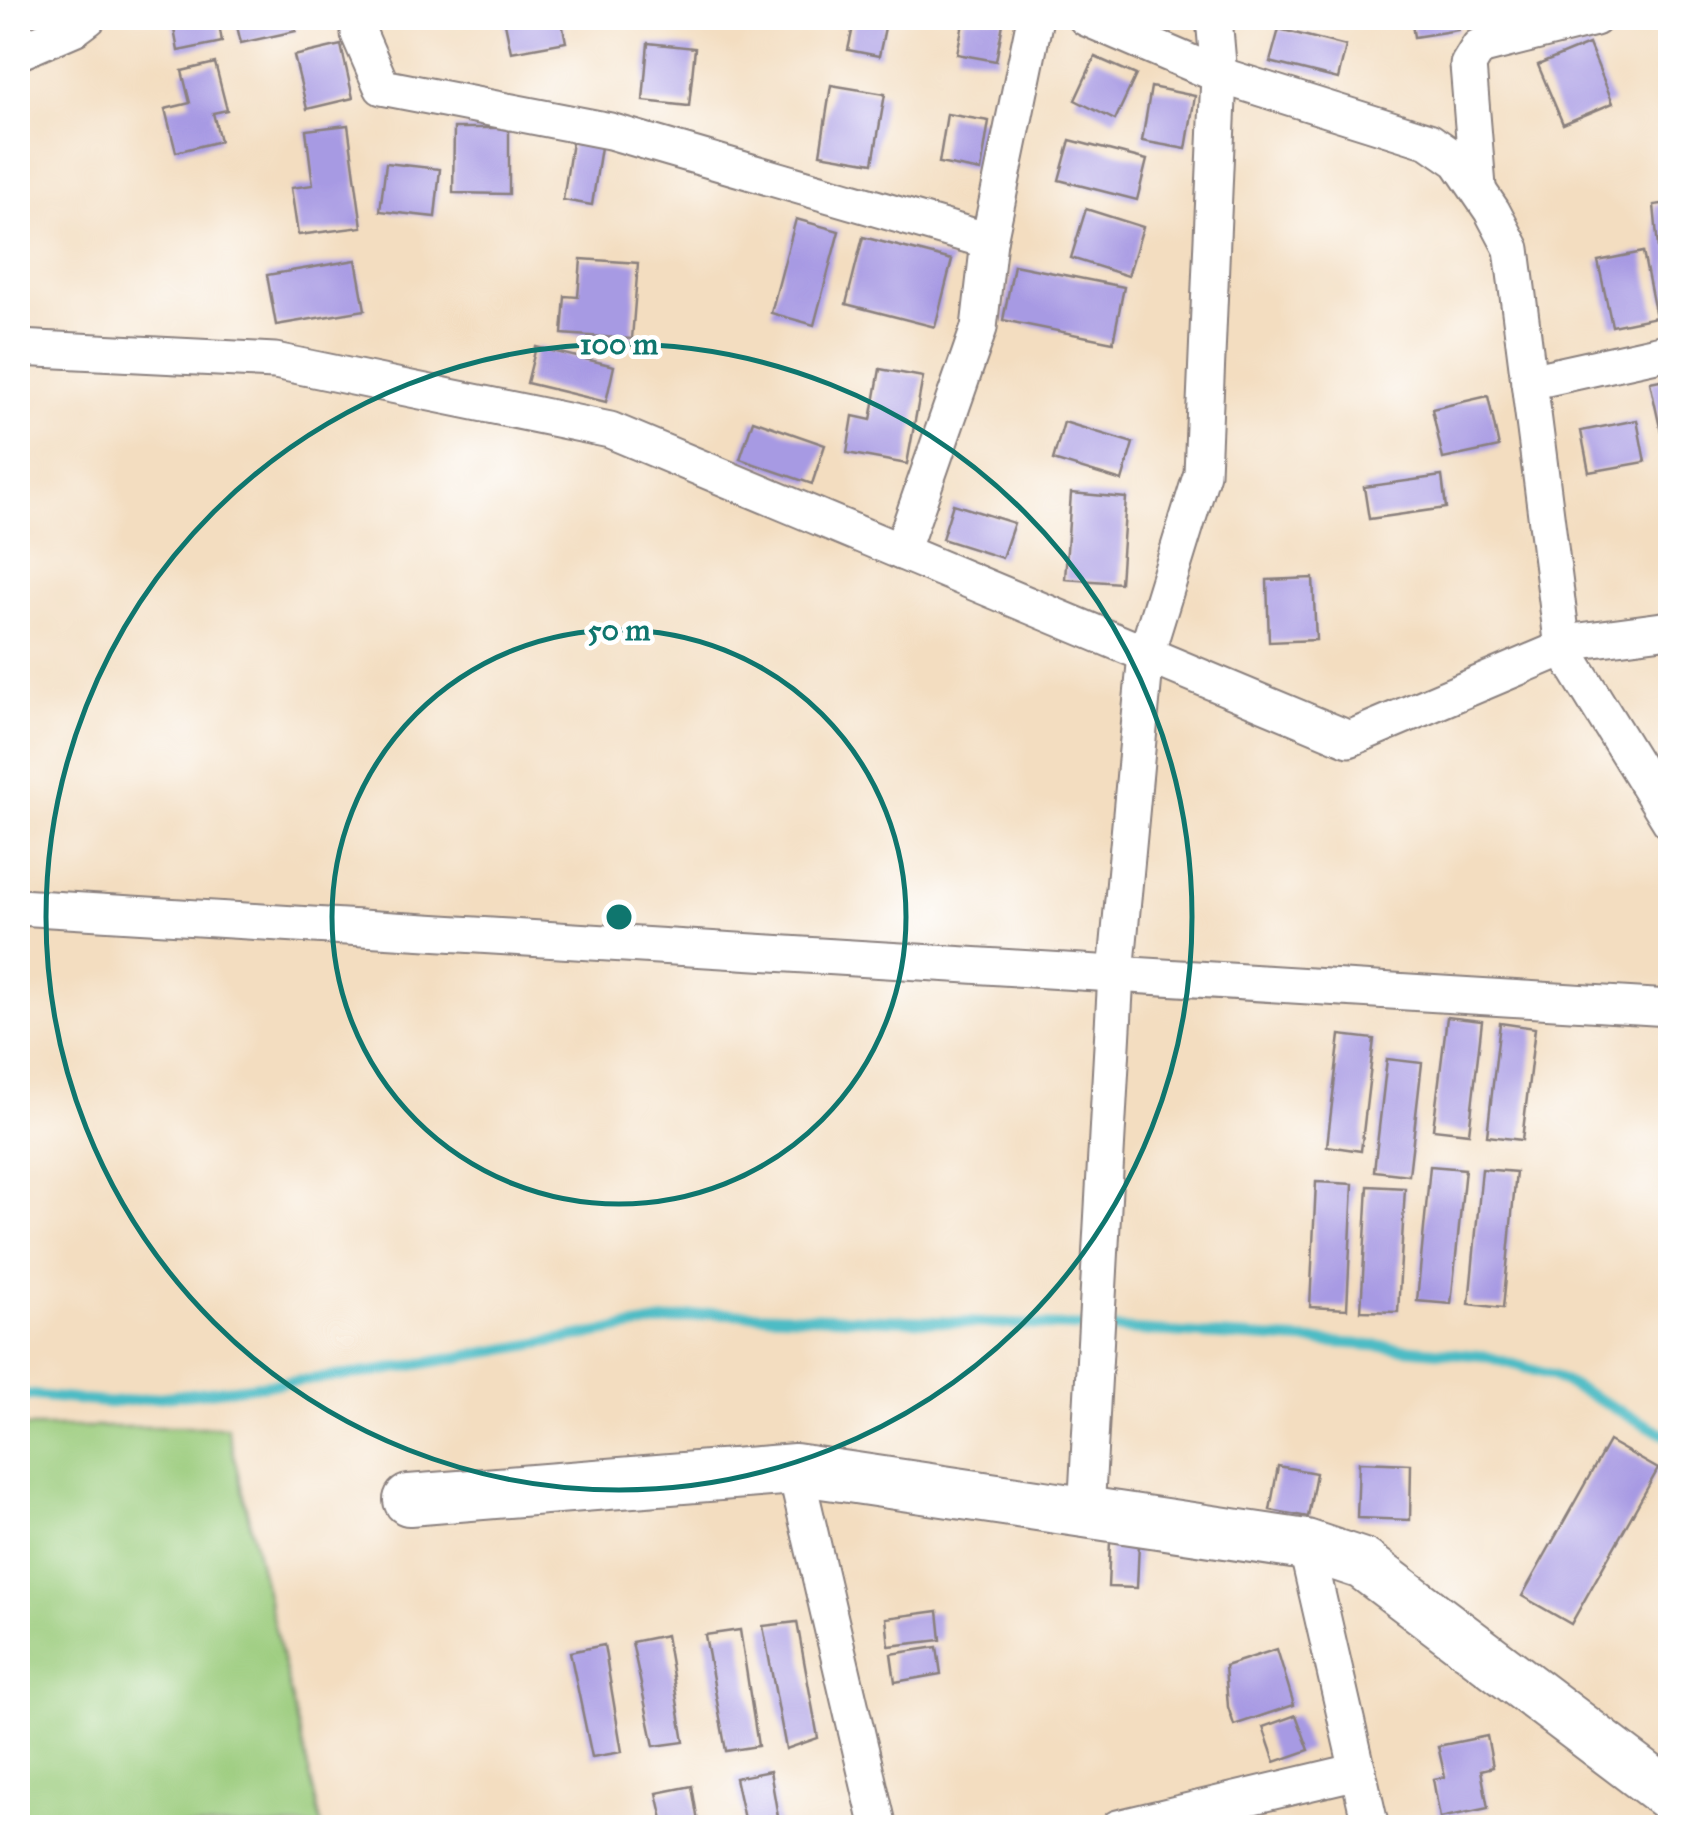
<svg xmlns="http://www.w3.org/2000/svg" width="1688" height="1845" font-family="'IM FELL Great Primer',serif">
<rect width="100%" height="100%" fill="#fff"/>
<filter id="ink" filterUnits="userSpaceOnUse"><feTurbulence type="fractalNoise" baseFrequency=".01" numOctaves="2"/><feDisplacementMap in="SourceGraphic" scale="20" xChannelSelector="R" yChannelSelector="G"/><feConvolveMatrix kernelMatrix="1 2 1 2 8 2 1 2 1" color-interpolation-filters="sRGB"/></filter>
<filter id="wash" filterUnits="userSpaceOnUse"><feTurbulence type="fractalNoise" baseFrequency=".0048" numOctaves="4" result="noise"/><feDisplacementMap in="SourceGraphic" scale="40" xChannelSelector="R" yChannelSelector="G"/><feGaussianBlur stdDeviation="2.25" result="paint"/><feColorMatrix in="noise" values="0 0 0 0 0 0 0 0 0 0 0 0 0 0 0 0 0 1.4 0 .05"/><feComposite in="paint" operator="in"/></filter>
<g filter="url(#wash)">
<rect width="100%" height="100%" fill="#f3ddc0"/>
<polygon fill="#9acb7a" stroke="#5e765a" stroke-width="2.5" points="18,1427 227,1427 322,1827 18,1827"/>
<g fill="none" stroke-linecap="round" stroke-linejoin="round">
<polyline stroke="#4ebcc5" stroke-width="11" points="18,1394 110,1403 374,1372 713,1313 1080,1327 1355,1344 1485,1356 1553,1376 1670,1437"/>
</g>
<g id="blocks">
<g fill="#a79ae3">
<polygon points="172,18 218,18 222,42 178,51"/>
<polygon points="235,18 293,18 296,31 241,43"/>
<polygon points="504,18 561,18 566,42 511,52"/>
<polygon points="855,18 887,18 879,56 848,50"/>
<polygon points="964,18 1004,18 996,61 957,54"/>
<polygon points="1411,18 1456,18 1458,30 1414,37"/>
<polygon points="1279,29 1346,46 1338,79 1270,62"/>
<polygon points="648,43 695,48 689,106 643,101"/>
<polygon points="1589,44 1613,103 1563,124 1538,65"/>
<polygon points="341,45 353,98 307,109 294,56"/>
<polygon points="1095,57 1136,75 1115,120 1075,100"/>
<polygon points="215,63 227,110 213,113 220,141 176,152 165,109 190,103 182,71"/>
<polygon points="831,85 885,94 873,163 820,154"/>
<polygon points="1151,87 1195,96 1186,149 1142,141"/>
<polygon points="947,114 989,121 981,171 939,163"/>
<polygon points="348,125 362,227 298,235 291,188 313,185 306,130"/>
<polygon points="454,128 509,128 509,194 453,193"/>
<polygon points="1070,140 1147,160 1137,200 1059,180"/>
<polygon points="572,142 601,147 592,205 563,200"/>
<polygon points="386,163 440,169 435,217 380,211"/>
<polygon points="1670,203 1670,300 1663,301 1654,205"/>
<polygon points="1086,209 1143,227 1128,276 1071,258"/>
<polygon points="796,219 839,231 814,325 771,313"/>
<polygon points="863,237 952,260 935,327 846,304"/>
<polygon points="1643,252 1656,317 1612,326 1598,261"/>
<polygon points="581,259 638,263 632,339 562,334 565,296 578,297"/>
<polygon points="356,260 365,310 276,325 267,275"/>
<polygon points="1014,265 1124,287 1113,342 1003,320"/>
<polygon points="536,347 614,366 606,402 527,383"/>
<polygon points="880,369 923,377 907,464 847,453 853,416 871,420"/>
<polygon points="1670,378 1670,445 1664,446 1650,382"/>
<polygon points="1488,396 1499,447 1443,459 1432,409"/>
<polygon points="753,420 825,445 812,484 740,459"/>
<polygon points="1637,420 1645,462 1589,472 1581,431"/>
<polygon points="1064,422 1133,443 1122,481 1053,460"/>
<polygon points="1442,476 1446,508 1369,519 1364,487"/>
<polygon points="1071,493 1126,498 1120,583 1065,579"/>
<polygon points="953,504 1014,523 1002,558 942,539"/>
<polygon points="1313,578 1316,640 1269,642 1267,580"/>
<polygon points="1447,1017 1482,1021 1469,1133 1433,1129"/>
<polygon points="1500,1023 1535,1028 1522,1140 1487,1136"/>
<polygon points="1340,1035 1374,1039 1361,1151 1327,1146"/>
<polygon points="1387,1059 1422,1063 1409,1175 1374,1171"/>
<polygon points="1430,1166 1465,1169 1451,1304 1417,1301"/>
<polygon points="1482,1169 1516,1172 1503,1308 1469,1304"/>
<polygon points="1316,1182 1353,1184 1347,1309 1310,1307"/>
<polygon points="1368,1186 1405,1188 1398,1312 1361,1311"/>
<polygon points="1609,1441 1658,1469 1571,1624 1522,1596"/>
<polygon points="1359,1462 1411,1464 1410,1520 1357,1518"/>
<polygon points="1278,1466 1316,1473 1308,1517 1270,1510"/>
<polygon points="1110,1541 1139,1543 1137,1588 1108,1587"/>
<polygon points="938,1611 941,1640 889,1646 886,1618"/>
<polygon points="797,1622 818,1738 786,1749 763,1626"/>
<polygon points="740,1630 758,1746 726,1751 705,1635"/>
<polygon points="666,1635 684,1742 654,1746 632,1642"/>
<polygon points="604,1645 622,1752 592,1757 570,1652"/>
<polygon points="937,1647 941,1674 895,1682 891,1654"/>
<polygon points="1277,1649 1294,1705 1234,1725 1228,1707 1225,1666"/>
<polygon points="1296,1715 1309,1750 1275,1762 1263,1727"/>
<polygon points="1487,1736 1493,1767 1481,1770 1488,1808 1440,1818 1433,1779 1445,1777 1438,1746"/>
<polygon points="770,1771 780,1828 746,1828 735,1778"/>
<polygon points="692,1786 699,1828 665,1828 657,1793"/>
</g>
</g>
</g>
<g filter="url(#ink)">
<use href="#blocks" fill-opacity="0" stroke="#8a807e" stroke-width="2.5"/>
<g fill="none" stroke-linecap="round" stroke-linejoin="round">
<defs>
<g id="street">
<polyline points="359,18 359,34 382,87 610,131 989,241"/>
<polyline points="1086,18 1219,75 1429,141 1458,161 1492,211 1512,249 1563,648 1670,821"/>
<polyline points="18,52 76,27 88,18"/>
<polyline points="1478,187 1468,65 1479,47 1595,18"/>
<polyline points="18,348 275,361 610,430 1349,739 1580,641 1670,629"/>
<polyline points="1529,382 1670,351"/>
<polyline points="901,552 979,328 989,241 1035,18"/>
<polyline points="18,907 1670,1008"/>
<polyline points="795,1469 879,1828"/>
<polyline points="1086,1513 1116,974 1146,654 1202,473 1219,75 1214,18"/>
<polyline points="1306,1545 1371,1828"/>
<polyline points="1118,1828 1358,1771"/>
</g>
<polyline id="secondary" points="409,1500 795,1469 1306,1545 1363,1564 1670,1796"/>
</defs>
<use href="#street" stroke="#8a807e" stroke-width="39"/>
<use href="#secondary" stroke="#8a807e" stroke-width="54"/>
<use href="#street" stroke="#fff" stroke-width="35"/>
<use href="#secondary" stroke="#fff" stroke-width="50"/>
</g>
</g>
<g fill="none" stroke="#0f766e" stroke-width="5">
<circle cx="619" cy="917" r="287"/>
<circle cx="619" cy="917" r="573"/>
</g>
<circle cx="619" cy="917" r="15" fill="#0f766e" stroke="#fff" stroke-width="5"/>
<g font-size="30" text-anchor="middle" font-weight="bold" fill="#0f766e" stroke="#fff" stroke-width="9" stroke-linejoin="round" paint-order="stroke">
<text x="619" y="354">100 m</text>
<text x="619" y="640">50 m</text>
</g>
<rect width="1688" height="1845" fill="none" stroke="#fff" stroke-width="60"/>
</svg>
